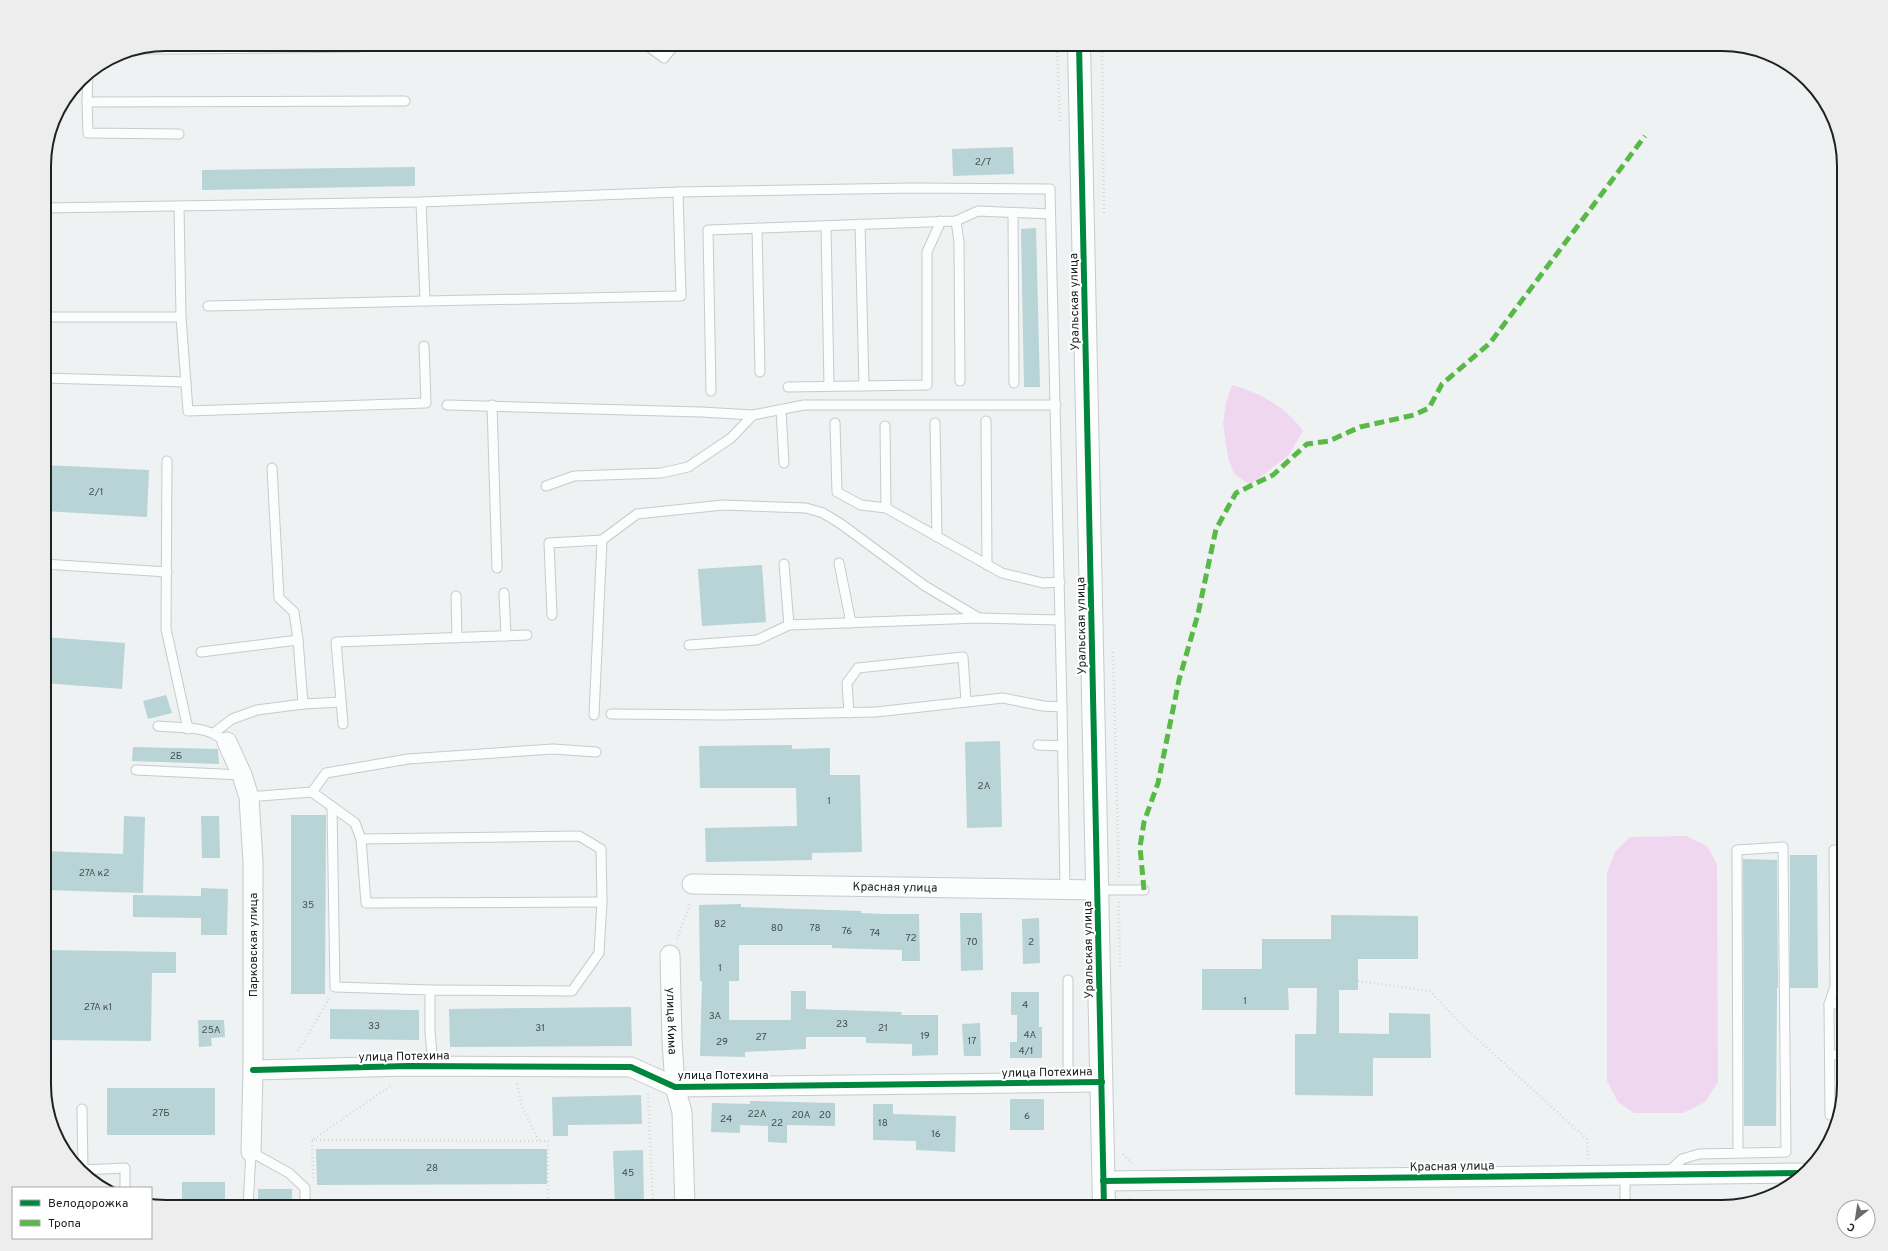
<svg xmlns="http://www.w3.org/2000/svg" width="1888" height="1251" font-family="Overpass,sans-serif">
<rect width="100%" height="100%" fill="#eef2f3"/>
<g fill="#efd8ef">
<path d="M1232 385C1259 392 1287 408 1303 431L1289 455 1250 485 1234 474 1228 458 1223 423 1226 403Z"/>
<polygon points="1686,836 1707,846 1717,864 1718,1082 1705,1102 1683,1113 1634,1113 1618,1102 1607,1081 1607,872 1615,852 1630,837"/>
</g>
<g fill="#b8d4d7">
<polygon points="1013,147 1014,174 953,176 952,149"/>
<polygon points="415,167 415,186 202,190 202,170"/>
<polygon points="1036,228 1040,387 1024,387 1021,229"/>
<polygon points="44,465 149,470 147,517 44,511"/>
<polygon points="762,565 766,622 702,626 698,569"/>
<polygon points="44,637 125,643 122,689 44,683"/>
<polygon points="166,695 172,713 148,719 143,701"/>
<polygon points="1000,741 1002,827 967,828 965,742"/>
<polygon points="792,745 792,749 830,748 830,775 860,775 862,852 812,853 812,860 706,862 705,828 797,826 796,788 700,788 699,746"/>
<polygon points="133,747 218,749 219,764 132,761"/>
<polygon points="291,815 326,815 325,994 291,994"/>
<polygon points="124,816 145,817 143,893 44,890 44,851 123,854"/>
<polygon points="201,816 219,816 220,858 202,858"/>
<polygon points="1790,855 1817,855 1818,988 1790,988"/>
<polygon points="1743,859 1777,860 1778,988 1777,988 1776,1126 1744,1126"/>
<polygon points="201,888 228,889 227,935 201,935 201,918 133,917 133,895 201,896"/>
<polygon points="741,904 741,907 861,911 861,913 886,914 919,914 920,961 902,961 902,950 832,948 832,945 739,945 739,981 729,981 729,1020 791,1020 791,991 806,991 806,1009 902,1012 901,1015 938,1015 938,1055 912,1056 912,1044 866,1043 866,1037 806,1037 806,1049 745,1052 745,1057 700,1056 702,981 700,981 699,905"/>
<polygon points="960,913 982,913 983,970 961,971"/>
<polygon points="1331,915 1418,916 1418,959 1358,959 1358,990 1339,990 1339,1033 1389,1034 1389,1013 1430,1014 1431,1058 1373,1058 1373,1096 1295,1095 1295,1034 1316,1034 1317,988 1288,988 1289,1010 1202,1010 1202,969 1262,969 1262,939 1331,939"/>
<polygon points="1039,918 1040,963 1023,964 1022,919"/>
<polygon points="44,950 176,952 176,973 152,973 151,1041 44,1040"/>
<polygon points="1011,992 1039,992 1039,1027 1042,1027 1042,1058 1010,1058 1010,1042 1017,1042 1017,1015 1011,1015"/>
<polygon points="631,1007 632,1046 450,1047 449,1009"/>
<polygon points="330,1009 419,1010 419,1040 330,1039"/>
<polygon points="198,1020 224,1020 225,1037 211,1038 212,1046 199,1047"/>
<polygon points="980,1023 981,1056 964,1056 962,1024"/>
<rect x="107" y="1088" width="108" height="47"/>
<polygon points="641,1095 642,1124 568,1125 568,1136 553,1136 552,1097"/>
<rect x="1010" y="1099" width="34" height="31"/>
<polygon points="750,1101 835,1103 835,1126 787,1125 787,1143 768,1142 768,1126 740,1125 740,1133 711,1132 712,1103 750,1104"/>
<polygon points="873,1104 893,1104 893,1114 956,1116 955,1152 916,1150 916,1141 873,1140"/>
<polygon points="316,1149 547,1149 547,1184 317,1185"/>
<polygon points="643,1150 644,1207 615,1207 613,1151"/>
<polygon points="182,1182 225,1182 225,1204 182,1203"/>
<rect x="258" y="1189" width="34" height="18"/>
</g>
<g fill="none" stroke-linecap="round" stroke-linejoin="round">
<defs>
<g id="lane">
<polyline points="645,44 664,58 675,44"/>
<polyline points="163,45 163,49 179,49 360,47 360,44"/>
<polyline points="141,49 163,49"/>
<polyline points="87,102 88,74"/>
<polyline points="179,134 88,133 87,102 405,101"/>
<polyline points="421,202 425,301 681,296 678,192"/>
<polyline points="179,206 181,317 188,411 426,403 424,346"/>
<polyline points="44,208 421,202 678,192 913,188 1050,189 1062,707 1065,889"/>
<polyline points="1013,213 1014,383"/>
<polyline points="956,221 959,242 960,381"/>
<polyline points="860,224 864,386"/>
<polyline points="826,226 829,386"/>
<polyline points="757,228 760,372"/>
<polyline points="208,306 425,301"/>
<polyline points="44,317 181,317"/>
<polyline points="44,378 186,382"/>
<polyline points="788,387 927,385 927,252 941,221"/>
<polyline points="711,391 708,230 956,221 978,211 1050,214"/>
<polyline points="447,405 701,412 753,415 804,405 1056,405"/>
<polyline points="492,405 497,568"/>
<polyline points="781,410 784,463"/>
<polyline points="986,421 987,565"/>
<polyline points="835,423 837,492 861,505 886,508 1002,573 1043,583 1060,582"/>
<polyline points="935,423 937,537"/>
<polyline points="885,426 886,508"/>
<polyline points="167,461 166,629 188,729"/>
<polyline points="272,468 279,598 294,612 298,640"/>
<polyline points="546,486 574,476 661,473 688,467 731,438 753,415"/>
<polyline points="839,563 851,623"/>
<polyline points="44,564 167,572"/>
<polyline points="784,564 789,625 979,618 1060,620"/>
<polyline points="504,593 506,636"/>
<polyline points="456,596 457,638"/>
<polyline points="552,615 549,543 602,540 637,514 723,505 806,508 823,513 841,524 925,586 979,618"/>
<polyline points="689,645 757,640 789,625"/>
<polyline points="201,652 298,640 303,704 257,710 232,719 214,733"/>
<polyline points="303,704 341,702"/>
<polyline points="849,713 847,683 858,668 963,657 966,702"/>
<polyline points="611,714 723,715 876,712 1003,698 1043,706 1062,707"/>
<polyline points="594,715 602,540"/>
<polyline points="343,724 336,642 527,635"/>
<path d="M158 726C177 728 204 726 219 737"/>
<polyline points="1038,745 1063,746"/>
<polyline points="136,770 242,775"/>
<polyline points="312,792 326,773 408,759 553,749 596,752"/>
<polyline points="249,797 312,792 355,823 361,839 366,903 602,902"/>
<polyline points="332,808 335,987 430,990"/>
<polyline points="361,839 579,836 601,849 602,902 599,953 572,991 430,990 430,1031 433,1066"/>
<polyline points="1098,890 1144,890"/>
<polyline points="1068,980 1068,1083"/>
<polyline points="1829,1004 1835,987 1834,850"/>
<polyline points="1830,1055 1844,1055"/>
<polyline points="82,1109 83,1170"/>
<polyline points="1839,1115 1830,1115 1829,1004 1844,1004"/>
<polyline points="83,1170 125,1168 125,1188"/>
<polyline points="1667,1173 1682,1159 1699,1154 1786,1152 1783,847 1737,850 1738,1152"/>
<polyline points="1625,1175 1625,1207"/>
<polyline points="248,1207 251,1152 289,1173 305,1188 305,1207"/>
</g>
<g id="street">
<polyline points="227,742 242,775 249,797 253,863 253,1070 251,1152"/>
<path id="s1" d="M692 884 1098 890"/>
<path id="s2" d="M670 955 672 1040 675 1087 682 1112 685 1207"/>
<polyline points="253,1070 408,1066 631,1067 675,1087 1102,1082"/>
<polyline points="1103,1181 1801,1173"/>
</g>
<polyline id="secondary" points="1079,44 1104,1207"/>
</defs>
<use href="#lane" stroke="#c8cacb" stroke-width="11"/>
<use href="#street" stroke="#c8cacb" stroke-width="21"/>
<use href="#secondary" stroke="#c8cacb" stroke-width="24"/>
<g stroke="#d7d8d8" stroke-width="2.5" stroke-dasharray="1 3" stroke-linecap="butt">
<polyline points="1057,44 1060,121"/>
<polyline points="1102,44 1104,215"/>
<polyline points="1113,652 1119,877"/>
<polyline points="1119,902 1120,969"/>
<polyline points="677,939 691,901"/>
<polyline points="1358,981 1430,991 1462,1025 1587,1139 1588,1159"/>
<polyline points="298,1051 330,997"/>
<polyline points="517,1084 522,1107 539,1140"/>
<polyline points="648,1094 653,1207"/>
<polyline points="312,1140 548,1141 548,1207"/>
<polyline points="1123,1154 1132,1163"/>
<polyline points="313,1178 312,1140 392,1085"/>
<polyline points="1126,1207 1129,1198"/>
</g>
<use href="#lane" stroke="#fcfdfd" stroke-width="9"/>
<use href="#street" stroke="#fcfdfd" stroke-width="19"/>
<use href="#secondary" stroke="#fcfdfd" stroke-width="22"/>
<polyline stroke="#58b947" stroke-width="5" stroke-dasharray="10 5" stroke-linecap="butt" points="1144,890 1140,847 1144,822 1158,783 1179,680 1198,614 1216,529 1236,493 1273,475 1307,444 1329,441 1360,427 1414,415 1429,408 1442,384 1490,343 1645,136"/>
<defs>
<g id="cycleway">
<polyline points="1079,44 1104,1207"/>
<polyline points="253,1070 408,1066 631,1067 675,1087 1102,1082"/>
<polyline points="1103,1181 1801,1173"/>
</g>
</defs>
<use href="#cycleway" stroke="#fff" stroke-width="8"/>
<use href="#cycleway" stroke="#00873e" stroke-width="6"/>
</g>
<g text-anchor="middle" stroke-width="4" stroke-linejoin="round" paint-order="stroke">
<g font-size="10" fill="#464e4f">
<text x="983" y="165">2/7</text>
<text x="96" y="495">2/1</text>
<text x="176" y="759">2Б</text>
<text x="984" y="789">2А</text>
<text x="829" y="804">1</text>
<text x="94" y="876">27А к2</text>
<text x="308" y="908">35</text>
<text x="720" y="927">82</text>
<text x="777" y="931">80</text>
<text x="815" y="931">78</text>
<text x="847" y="934">76</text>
<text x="875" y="936">74</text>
<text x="911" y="941">72</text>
<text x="972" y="945">70</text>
<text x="1031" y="945">2</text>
<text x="720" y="971">1</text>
<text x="1245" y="1004">1</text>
<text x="1025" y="1008">4</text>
<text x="98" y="1010">27А к1</text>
<text x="715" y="1019">3А</text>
<text x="842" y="1027">23</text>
<text x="374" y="1029">33</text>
<text x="540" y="1031">31</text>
<text x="883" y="1031">21</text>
<text x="211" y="1033">25А</text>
<text x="1030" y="1038">4А</text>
<text x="925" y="1039">19</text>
<text x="761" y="1040">27</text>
<text x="972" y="1044">17</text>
<text x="722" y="1045">29</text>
<text x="1026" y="1054">4/1</text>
<text x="161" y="1116">27Б</text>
<text x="757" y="1117">22А</text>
<text x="801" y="1118">20А</text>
<text x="825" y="1118">20</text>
<text x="1027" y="1119">6</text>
<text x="726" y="1122">24</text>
<text x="777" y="1126">22</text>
<text x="883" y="1126">18</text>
<text x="936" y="1137">16</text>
<text x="432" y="1171">28</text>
<text x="628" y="1176">45</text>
</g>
<g font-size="12" fill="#202222" stroke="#fff">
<text transform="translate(1074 302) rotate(-91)" y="4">Уральская улица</text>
<text transform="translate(1081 626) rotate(-91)" y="4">Уральская улица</text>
<text dy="4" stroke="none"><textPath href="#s1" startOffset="203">Красная улица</textPath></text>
<text transform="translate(253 945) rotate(-90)" y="4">Парковская улица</text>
<text transform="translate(1088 950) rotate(-91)" y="4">Уральская улица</text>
<text dy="4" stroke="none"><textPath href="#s2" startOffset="66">улица Кима</textPath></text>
<text transform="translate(404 1056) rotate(-1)" y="4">улица Потехина</text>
<text transform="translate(1047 1072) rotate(-1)" y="4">улица Потехина</text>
<text x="723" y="1079">улица Потехина</text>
<text transform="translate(1452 1166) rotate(-1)" y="4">Красная улица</text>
</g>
</g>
<path d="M0 0H1888V1251H0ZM166 51H1722A115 115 0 0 1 1837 166V1085A115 115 0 0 1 1722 1200H166A115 115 0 0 1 51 1085V166A115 115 0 0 1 166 51Z" fill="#ededed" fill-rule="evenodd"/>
<path fill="none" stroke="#202222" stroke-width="2" d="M166 51H1722A115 115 0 0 1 1837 166V1085A115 115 0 0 1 1722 1200H166A115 115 0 0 1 51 1085V166A115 115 0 0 1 166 51Z"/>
<rect x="12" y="1187" width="140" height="52" fill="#ffffff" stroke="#a6a7a7"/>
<rect x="20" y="1200" width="20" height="6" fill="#00873e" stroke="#a6a7a7"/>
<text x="48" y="1207" font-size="12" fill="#202222">Велодорожка</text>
<rect x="20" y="1220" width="20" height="6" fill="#58b947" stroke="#a6a7a7"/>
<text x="48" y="1227" font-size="12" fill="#202222">Тропа</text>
<g transform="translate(1856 1219) rotate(210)"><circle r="19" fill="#ffffff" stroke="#a6a7a7"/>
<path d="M0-3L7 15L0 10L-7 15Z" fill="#686b6b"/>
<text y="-6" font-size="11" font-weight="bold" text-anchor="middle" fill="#202222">С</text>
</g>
</svg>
